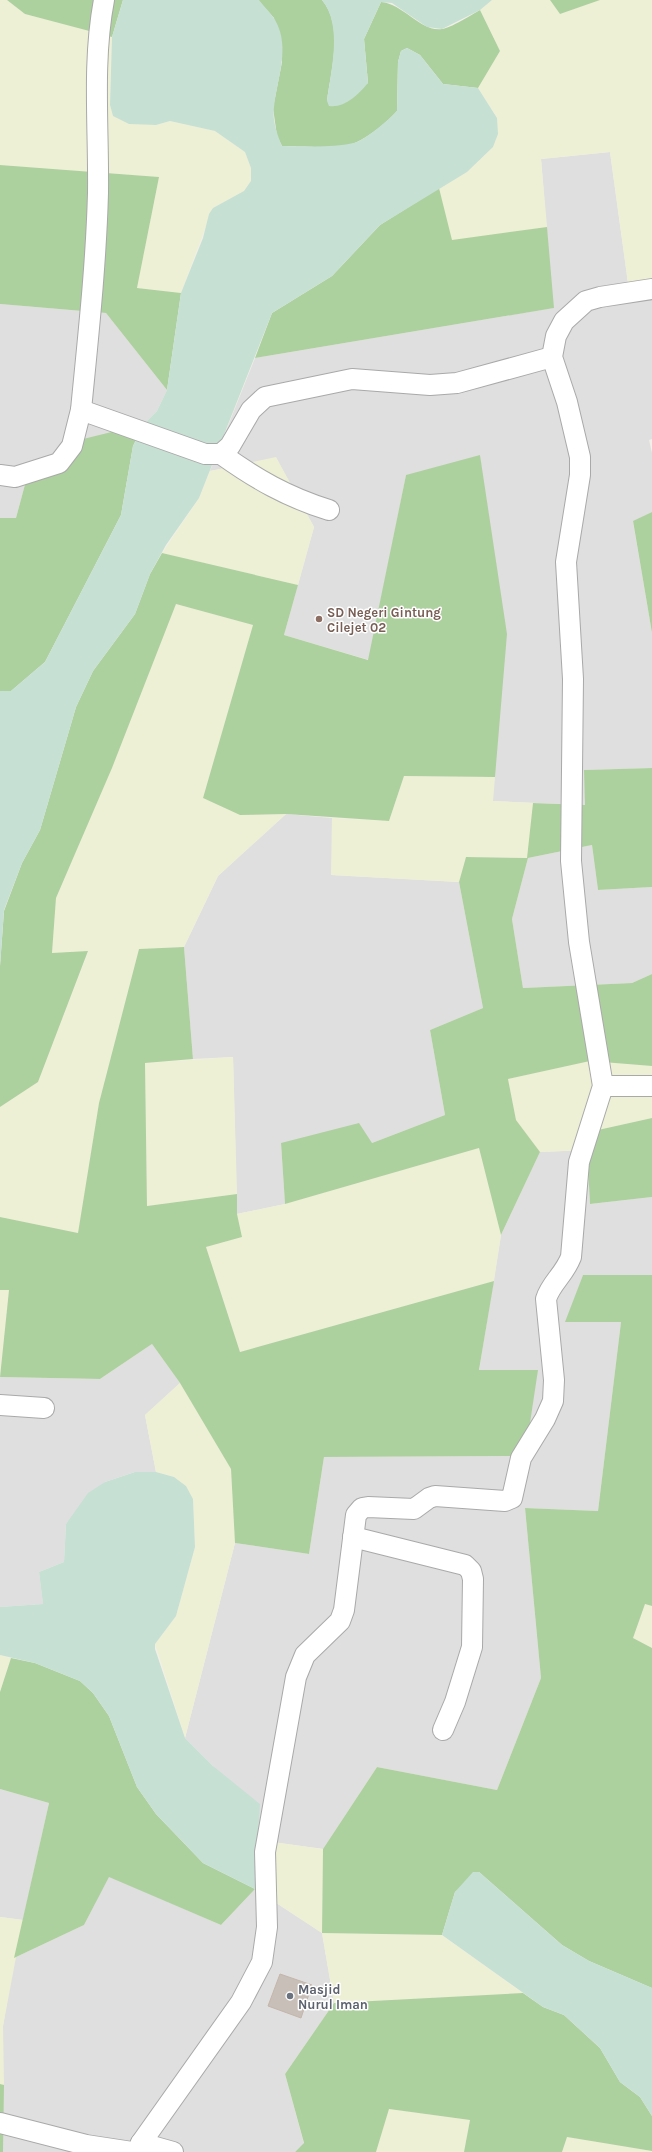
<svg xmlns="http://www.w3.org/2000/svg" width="652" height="2152" font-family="Karla,sans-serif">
<rect width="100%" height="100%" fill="#f2efe9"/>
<g fill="#e0dfdf">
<polygon points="610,152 628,283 652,280 652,439 649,440 652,453 652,512 633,522 652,633 652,768 585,770 585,805 492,801 406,475 369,660 284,635 314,527 276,458 210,471 255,358 553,308 541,159"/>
<polygon points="0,304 106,313 167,390 157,411 144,424 27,477 16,518 0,518"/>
<polygon points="286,814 332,818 332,875 459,882 483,1008 430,1030 445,1115 372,1143 281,1143 285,1204 237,1214 233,1057 193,1059 184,947 218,876"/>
<polygon points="592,845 598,890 652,887 652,974 632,983 523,988 512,919 528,858"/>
<polygon points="587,1150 590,1204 652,1197 652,1275 583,1275 566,1322 621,1322 598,1511 525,1508 541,1678 497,1790 377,1767 323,1849 258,1840 213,1766 185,1738 235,1543 309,1554 324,1457 525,1456 479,1371 501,1235 540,1152"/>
<polygon points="152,1344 180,1383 145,1415 156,1472 135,1472 105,1482 66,1524 64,1562 39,1572 43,1604 0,1607 0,1377 100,1379"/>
<polygon points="0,1789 49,1803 23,1920 0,1917"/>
<polygon points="109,1876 221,1925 255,1889 322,1933 334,2003 285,2074 304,2144 295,2152 3,2152 3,2026 14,1958 84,1925"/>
</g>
<g fill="#eef0d5">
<polygon points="0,0 7,0 25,14 112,37 110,105 113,116 156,125 170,121 215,131 245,152 251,168 251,181 245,191 213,208 181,293 137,288 159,177 0,165"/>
<polygon points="492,0 550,0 560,14 600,0 652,0 652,280 628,283 610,152 541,159 547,227 451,241 439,188 467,172 493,147 497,118 478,88 500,51 480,10"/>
<polygon points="276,457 314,527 298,585 162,553 199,498 210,471"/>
<polygon points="176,604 253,625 203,798 240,815 286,814 218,876 184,947 139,949 99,1103 78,1233 0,1217 0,1107 38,1082 88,952 52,953 56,898 112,768"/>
<polygon points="404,776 495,777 493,801 533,803 528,858 466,857 459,882 331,875 332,818 389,821"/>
<polygon points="233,1057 237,1194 147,1206 145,1063"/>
<polygon points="590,1061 652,1066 652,1118 589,1132 587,1150 540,1152 516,1120 508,1079"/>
<polygon points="479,1148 501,1235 494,1281 240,1352 206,1247 242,1237 237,1214 285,1204"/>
<polygon points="0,1290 9,1290 0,1374"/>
<polygon points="180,1383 231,1469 235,1543 185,1738 155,1644 176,1616 195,1547 193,1499 174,1477 156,1472 145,1415"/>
<polygon points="645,1604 652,1606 652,1648 633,1638"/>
<polygon points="0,1655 11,1658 0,1692"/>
<polygon points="258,1840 323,1849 322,1933 442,1935 523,1993 334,2003 322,1933 255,1889"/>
<polygon points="0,1917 23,1920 3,2026 4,2085 0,2084"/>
<polygon points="389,2109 470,2120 464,2152 376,2152"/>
<polygon points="567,2137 652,2151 652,2152 562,2152"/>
</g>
<g fill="#add19e">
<polygon points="7,0 123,0 112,37 25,14"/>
<path d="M258 0H322C344 26 331 70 327 101L368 83 364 39 381 2C404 4 420 32 442 29 451 28 471 15 480 10L500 51 478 88 443 84 420 55 407 48 401 51 398 62 397 111C386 123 371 135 357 142 342 150 300 146 282 146L277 136 273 108 282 62 274 18Z"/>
<polygon points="550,0 600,0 560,14"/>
<polygon points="0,165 159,177 137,288 181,293 167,390 106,313 0,304"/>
<polygon points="439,188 452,240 547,227 554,308 255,358 272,313 332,276 380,225"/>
<polygon points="144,424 133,446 121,515 45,662 11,691 0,692 0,518 16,518 27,477 75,441"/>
<polygon points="480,455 507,634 495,777 404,776 389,821 286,814 240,815 203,798 253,625 176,604 112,768 56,898 52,953 88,951 38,1082 0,1107 0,966 4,911 22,863 40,830 76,707 93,671 135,614 150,574 162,553 298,585 284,635 368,660 406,475"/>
<polygon points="652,512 652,633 633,521"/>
<polygon points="652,768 652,887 598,890 592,845 528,858 512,919 523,988 632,983 652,974 652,1066 590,1061 508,1079 516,1120 540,1152 501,1235 479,1148 285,1204 281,1143 359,1123 372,1143 445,1115 430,1030 483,1008 459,882 466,857 527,858 533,803 585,805 584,770"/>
<polygon points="184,947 193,1059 145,1063 147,1206 237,1194 237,1214 242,1237 206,1247 240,1352 494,1281 479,1370 538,1370 525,1456 324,1457 309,1554 235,1543 231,1469 180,1383 152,1344 100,1379 0,1377 9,1290 0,1290 0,1217 78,1233 99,1103 139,949"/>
<polygon points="652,1118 652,1197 590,1204 587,1150 589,1132"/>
<polygon points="583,1275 652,1275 652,1606 645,1604 633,1638 652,1648 652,1988 589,1961 562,1945 479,1872 455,1892 442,1935 322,1933 323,1849 377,1767 497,1790 541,1678 525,1508 598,1511 621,1322 565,1322"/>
<polygon points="11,1658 35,1663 80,1681 93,1693 109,1716 137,1787 156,1814 203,1863 255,1889 221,1925 109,1877 84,1925 14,1958 49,1803 0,1789 0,1692"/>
<polygon points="523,1993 543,2007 564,2015 600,2048 620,2082 640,2097 652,2116 652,2151 567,2137 562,2152 464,2152 470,2120 389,2109 376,2152 295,2152 304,2143 285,2074 334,2003"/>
<polygon points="0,2084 4,2085 3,2152 0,2152"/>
</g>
<g fill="#c6e0d4">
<path d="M123 0H259C263 6 269 11 273 17 292 44 277 78 274 107 272 119 277 135 282 146 306 146 331 148 354 143 365 140 389 120 397 111L398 62 401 51 407 48 420 55 443 84 478 88 497 118 498 134 493 147 467 172 380 225 332 276 272 313 199 498 166 545 150 574 135 614 93 671 76 707 40 830 22 863 4 910 0 966V691H11L45 662 121 515 133 446 144 424 157 411 167 390 181 293 203 238 209 214 213 208 244 191 251 181V168L245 152 215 131 170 121 156 125 129 124 113 116 110 105 112 37Z"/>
<path d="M322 0H492L480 10 442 29 427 27 392 3 381 2 364 39 368 83C358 95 345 108 329 106L327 101C331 70 343 26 322 0Z"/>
<polygon points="135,1472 156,1472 174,1477 186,1486 193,1499 195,1547 176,1616 155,1644 155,1649 185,1738 213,1766 260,1804 255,1889 203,1863 156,1814 137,1787 109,1716 93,1693 80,1681 35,1663 0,1655 0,1607 43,1604 39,1572 64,1562 66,1524 88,1493 105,1482"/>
<polygon points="473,1872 479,1872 562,1945 589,1961 652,1988 652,2116 640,2097 620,2082 600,2048 564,2015 543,2007 442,1935 455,1892"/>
</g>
<polygon fill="#c7bfb8" stroke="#c4b6ab" points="280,1974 312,1985 301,2018 268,2006"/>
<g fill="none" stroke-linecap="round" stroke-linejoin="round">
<defs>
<g id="minor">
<path d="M81 410C88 338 96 266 98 193 99 129 92 63 104 0"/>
<path d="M221 454C256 479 287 497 329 510"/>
<polyline points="0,475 15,477 59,463 72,446 81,410 205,454 221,454 230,446 251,410 265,397 352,379 430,385 457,383 552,357"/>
<polyline points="603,1086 652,1086"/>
<polyline points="0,1405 44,1408"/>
<polyline points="353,1537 465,1565 471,1571 473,1579 472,1647 455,1702 443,1730"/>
<polyline points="0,2123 86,2145 132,2152"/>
<polyline points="141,2143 173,2152"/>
<path d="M137 2152 141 2143 241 2002 262 1962 267 1927 265 1852 296 1677 305 1655 340 1621 344 1610 356 1515 362 1508 368 1507 414 1509 429 1498 435 1496 505 1501 512 1498 521 1458 545 1419 553 1401 554 1380 546 1299C551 1283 564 1275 571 1257L579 1162 603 1086 579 942 571 861 573 679 566 562 580 475V457L567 402 552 357 556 336 564 321 586 301 600 297 652 289"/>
</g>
</defs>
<use href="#minor" stroke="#a9a9a9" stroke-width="22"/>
<use href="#minor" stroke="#fff" stroke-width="20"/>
</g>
<circle fill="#8d6e63" stroke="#fff" stroke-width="1.5" cx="319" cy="619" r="4"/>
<circle fill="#6b7280" stroke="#fff" stroke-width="1.5" cx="290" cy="1996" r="4"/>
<g text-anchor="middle" stroke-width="3" stroke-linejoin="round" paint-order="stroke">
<g font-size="13" font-weight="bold" fill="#785e54" stroke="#fff" text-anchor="start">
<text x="327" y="617">SD Negeri Gintung<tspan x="327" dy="15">Cilejet 02</tspan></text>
</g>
<g font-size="13" font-weight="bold" fill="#5b616d" stroke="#fff" text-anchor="start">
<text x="298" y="1994">Masjid<tspan x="298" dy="15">Nurul Iman</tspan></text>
</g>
</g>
</svg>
